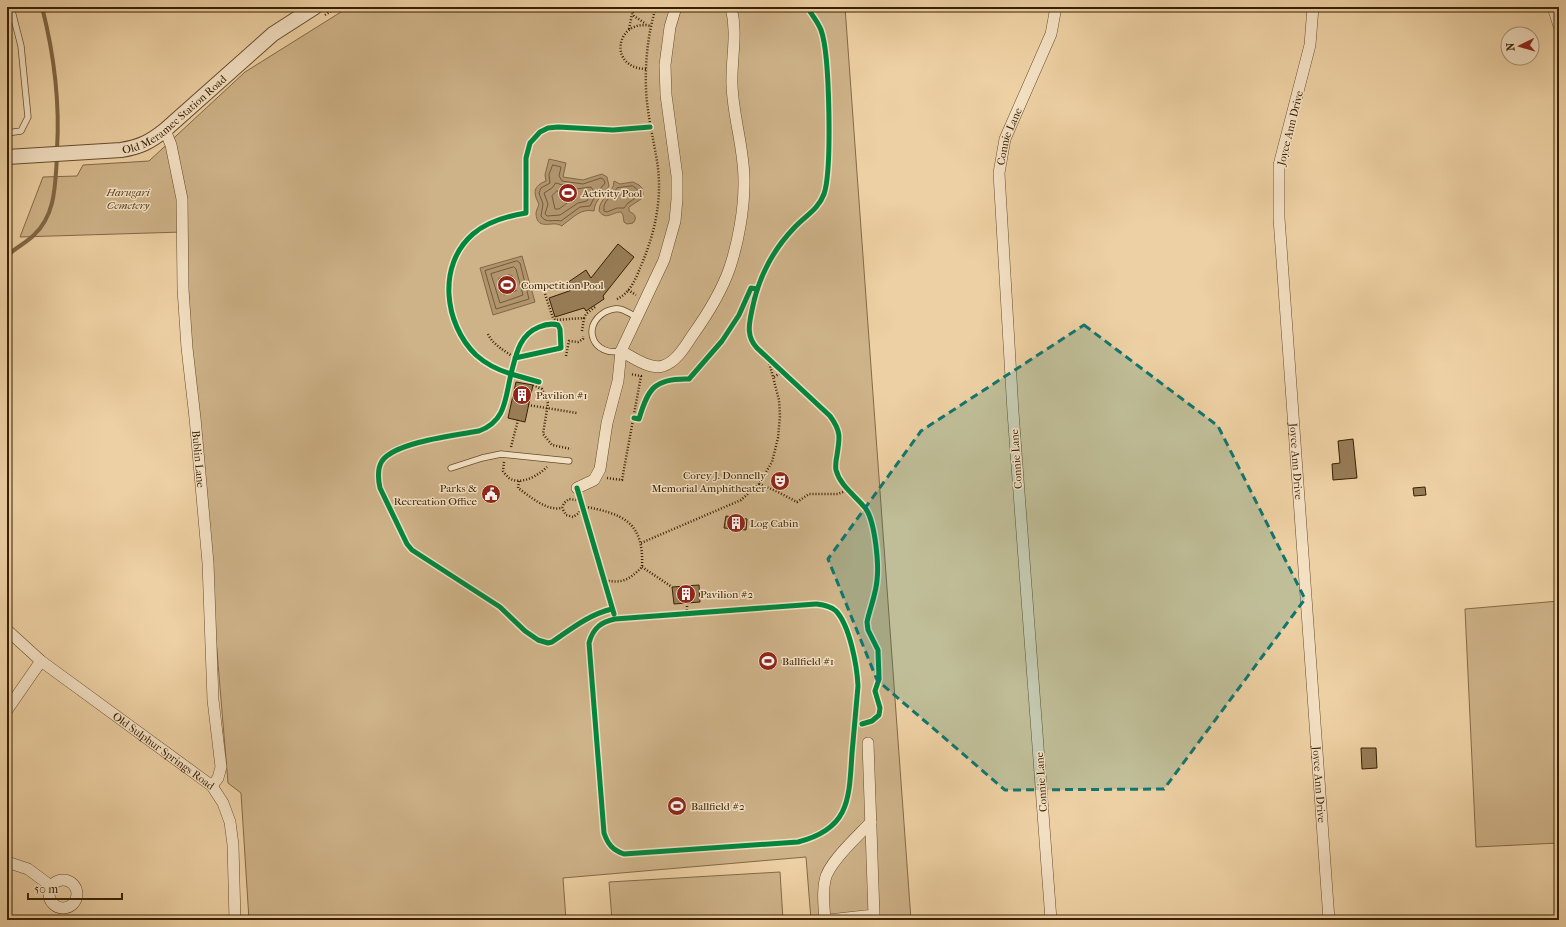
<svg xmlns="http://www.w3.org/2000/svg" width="1566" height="927" font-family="'IM FELL French Canon',serif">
<rect width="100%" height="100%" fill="#edd0a3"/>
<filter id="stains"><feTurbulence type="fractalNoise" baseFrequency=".005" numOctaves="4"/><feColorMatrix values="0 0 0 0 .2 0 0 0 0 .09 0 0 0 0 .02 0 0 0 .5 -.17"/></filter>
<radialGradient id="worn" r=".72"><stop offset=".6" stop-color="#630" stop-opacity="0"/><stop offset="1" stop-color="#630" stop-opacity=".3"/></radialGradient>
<g fill="#ceb288" stroke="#846946">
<polygon points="349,7 845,7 911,920 811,920 806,857 563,878 566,920 249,920 241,793 228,783 182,232 20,237 43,177 77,176 83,165 149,161 245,72"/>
<polygon points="1559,601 1559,843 1476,847 1465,609"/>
<polygon points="780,872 783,920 612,920 609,882"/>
</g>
<g fill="#b0946d" stroke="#806643">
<path d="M549 159 566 163 563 177 583 180 602 174 607 177 609 186C604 195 595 199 594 211 581 208 574 217 564 224L562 226C560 225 558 224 556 224 549 223 537 229 536 214 536 210 538 208 539 204 533 193 533 186 546 181L545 175Z"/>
<path d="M614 181 620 184 633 182 639 185 642 188 643 194 641 199 629 207V211C633 214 636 214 635 220L633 223 627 224 624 222 623 215 621 212C612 212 606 221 599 211 599 197 614 194 614 181Z"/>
<polygon points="522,256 535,302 493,315 480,268"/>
</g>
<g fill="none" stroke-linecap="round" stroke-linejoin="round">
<g stroke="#745a38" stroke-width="1">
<path d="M553 165 561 167 559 176 562 181 583 184 601 178 604 180 605 183 596 194 590 206 580 207 561 221C553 219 546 224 541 216L543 204 539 193 541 188 550 183 549 175Z"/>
<polygon points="556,183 576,189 591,187 593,190 587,201 578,203 560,215 547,216 545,214 548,204 544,193 552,188"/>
<path d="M633 186 639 191 637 197 628 203 624 208H617L607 212 604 211C602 201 613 196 617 188Z"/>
<polygon points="557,191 574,194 575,197 559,209 555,209 552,196"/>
<polygon points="517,261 520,263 529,299 496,309 485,271"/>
<polygon points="514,267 516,269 523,295 500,303 491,274"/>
<polygon points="510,275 512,276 516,291 504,295 499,279"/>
</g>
<g stroke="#806643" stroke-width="4">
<path d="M42 7C54 54 60 102 57 150"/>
<path d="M7 256C15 248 26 243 34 235 56 214 55 185 57 157"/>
</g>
</g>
<g fill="#977c56" stroke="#392003">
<polygon points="618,244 634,257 603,296 604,299 586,311 584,308 555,317 549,298 572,290 567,283 586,270 591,278"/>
<polygon points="516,382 533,385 525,422 508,418"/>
<polygon points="1353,439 1357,478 1333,480 1332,464 1340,463 1338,441"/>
<polygon points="1425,487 1426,495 1414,496 1413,488"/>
<polygon points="726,516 747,519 746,530 724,528"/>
<polygon points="699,585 700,602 674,604 672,587"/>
<polygon points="1361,748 1376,748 1377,768 1362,769"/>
</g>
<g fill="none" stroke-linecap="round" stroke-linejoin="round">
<defs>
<g id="service">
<polyline points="7,133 21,131 28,117 21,46 11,7"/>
<path d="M621 351C594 357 580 327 605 312 611 309 617 307 623 310 628 312 633 315 637 318"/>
<polyline points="451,468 482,458 501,454 569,461"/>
</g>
<g id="minor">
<path id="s1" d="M1313 7 1310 45 1279 165V218L1329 920"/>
<polyline points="1553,7 1559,26"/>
<path id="s2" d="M165 130 171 145 182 199 183 289 187 348 195 418 208 563 213 700 221 767 218 778 212 786"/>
<path d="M621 351C632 357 650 370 663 366 676 362 685 347 692 336 707 315 722 291 730 267 738 243 744 210 744 184 745 151 733 118 732 85 731 57 738 35 731 7"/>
<polyline points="577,488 594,480 600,469 607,423 618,381 621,351 664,260 675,221 677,199 677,176 666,95 665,65 670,27 676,7"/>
<path id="s3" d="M7 630 41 661 212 786 223 803 230 822 233 845 235 920"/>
<polyline points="7,710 41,661"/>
<polyline points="7,862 28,869 51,886"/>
<circle cx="63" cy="894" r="14"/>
<path d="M825 920C824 907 822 893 825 880 828 863 858 836 871 822"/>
<polyline points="829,920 874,915 868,743"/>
<path id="s4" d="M1051 920 1013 412 999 173 1005 139 1051 34 1056 7"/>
</g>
<g id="tertiary">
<path id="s5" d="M7 157 121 150C140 147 150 142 165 130L273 34 315 7"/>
</g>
</defs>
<use href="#service" stroke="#664c2b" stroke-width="7"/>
<use href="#minor" stroke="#664c2b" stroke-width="12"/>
<use href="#tertiary" stroke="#664c2b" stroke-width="16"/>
<g stroke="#392003" stroke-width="2.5" stroke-dasharray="1 2" stroke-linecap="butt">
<polyline points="630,7 634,16 646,24"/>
<polyline points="325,15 337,7"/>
<polyline points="629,29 632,14"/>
<path d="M646 69C607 68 616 18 651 26"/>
<polyline points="628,290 636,295"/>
<polyline points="545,294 553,318 555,320 584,318 586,314 595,307"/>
<path d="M617 299C629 294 636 279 640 268 655 234 663 198 657 161 653 137 647 113 646 89 645 61 648 33 656 7"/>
<polyline points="582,331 584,318"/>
<path d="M488 334C493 345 505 351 515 358"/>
<polyline points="566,356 569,341 578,342 583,339 583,336"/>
<polyline points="774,377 782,372"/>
<polyline points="533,385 542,389 548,403 543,434 552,445 571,449"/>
<polyline points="528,405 577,413"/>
<polyline points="511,447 518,420"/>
<path d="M504 462 503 471C504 473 507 476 509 478 521 486 539 475 547 467"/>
<polyline points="607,478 622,480 641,376 630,374"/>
<path d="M519 481 518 488C531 497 546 511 562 508L564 503 569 499 576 500 582 506 579 513 573 517 566 515 562 508"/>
<polyline points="759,484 776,491 797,502 809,494 838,494 848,490"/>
<path d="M582 506C623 514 644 521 642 567 629 580 622 584 604 580"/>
<polyline points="641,543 741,500 759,484 772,462 778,438 780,416 779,400 768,358"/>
<polyline points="642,567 672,587"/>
<polyline points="687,603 687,614"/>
</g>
<use href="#service" stroke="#f3e0c3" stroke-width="5.5"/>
<use href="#minor" stroke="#f3e0c3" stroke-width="11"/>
<use href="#tertiary" stroke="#f3e0c3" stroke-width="14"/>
<defs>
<g id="cycleway">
<path d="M807 7C812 15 818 22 821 30 830 54 832 171 824 194 818 210 805 216 794 228 772 251 758 279 752 310 749 324 746 336 757 348L830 416C841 431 840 437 837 455 836 460 835 465 836 470 840 486 856 496 866 509 875 522 879 564 877 580 876 594 870 608 867 622L868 630 878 650 879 679 875 691 880 708 879 715 872 721 862 724"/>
<path d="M515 358 561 348 560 329 558 325C551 323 546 324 539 327 519 335 516 355 511 374 498 370 486 364 476 355 444 324 437 265 473 234 488 221 507 216 526 213V158L530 143 540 132 548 128 558 127 613 130 650 127"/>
<path d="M539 382 511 374C505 399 506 421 479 431 457 435 395 442 382 461 377 469 378 479 380 488L407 544 412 550 500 607 525 631 538 640 548 643 552 642C571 629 590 614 612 609"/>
<path d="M634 418 639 419C648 388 655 378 689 379L722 341 739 315 751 288 757 289"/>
<polyline points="577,488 614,614"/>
<path d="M816 604C823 605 831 606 836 611 850 626 857 666 858 686 856 708 854 731 852 753 849 799 850 829 798 842L624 854C613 850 608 845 604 833L589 643C593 628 601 622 615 619Z"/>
</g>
</defs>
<use href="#cycleway" stroke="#f3e0c3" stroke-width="8"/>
<use href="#cycleway" stroke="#00873e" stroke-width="5"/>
</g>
<path fill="#0f766e" fill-opacity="0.2" stroke="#0f766e" stroke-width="3" stroke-dasharray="8 5" stroke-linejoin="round" d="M1084 325 1218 426 1305 599 1164 789 1005 790 877 680 828 559 921 431Z"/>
<defs>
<symbol id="stadium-disc" viewBox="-11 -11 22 22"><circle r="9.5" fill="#8f2418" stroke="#f3e0c3"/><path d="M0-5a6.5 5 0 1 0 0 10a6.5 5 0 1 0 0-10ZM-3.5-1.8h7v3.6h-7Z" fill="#fff"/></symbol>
<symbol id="building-disc" viewBox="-11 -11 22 22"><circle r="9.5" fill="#8f2418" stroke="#f3e0c3"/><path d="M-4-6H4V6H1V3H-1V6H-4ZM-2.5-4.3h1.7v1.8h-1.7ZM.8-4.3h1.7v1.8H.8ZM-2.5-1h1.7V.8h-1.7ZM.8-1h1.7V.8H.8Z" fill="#fff"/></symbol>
<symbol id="theatre-disc" viewBox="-11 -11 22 22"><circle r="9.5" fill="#8f2418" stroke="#f3e0c3"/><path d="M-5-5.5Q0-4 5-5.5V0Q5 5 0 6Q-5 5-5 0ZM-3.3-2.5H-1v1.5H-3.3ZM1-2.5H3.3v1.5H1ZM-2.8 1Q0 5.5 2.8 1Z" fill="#fff"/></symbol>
<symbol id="civic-disc" viewBox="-11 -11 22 22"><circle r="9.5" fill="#8f2418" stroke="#f3e0c3"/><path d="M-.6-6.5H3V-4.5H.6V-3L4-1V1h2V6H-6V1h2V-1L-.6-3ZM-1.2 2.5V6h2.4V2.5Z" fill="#fff"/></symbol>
</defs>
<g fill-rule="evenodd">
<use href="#stadium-disc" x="557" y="182" width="22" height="22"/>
<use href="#stadium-disc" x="496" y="274" width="22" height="22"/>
<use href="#building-disc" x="511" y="384" width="22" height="22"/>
<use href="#theatre-disc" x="769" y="470" width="22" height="22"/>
<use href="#civic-disc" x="480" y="483" width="22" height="22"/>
<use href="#building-disc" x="725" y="512" width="22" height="22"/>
<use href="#building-disc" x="675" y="583" width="22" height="22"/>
<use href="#stadium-disc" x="757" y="650" width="22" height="22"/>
<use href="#stadium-disc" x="666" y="795" width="22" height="22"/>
</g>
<g text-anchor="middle" stroke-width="3" stroke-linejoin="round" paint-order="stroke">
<g font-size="11" fill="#392003" stroke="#f3e0c3">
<text dy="4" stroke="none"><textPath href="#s5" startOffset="179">Old Meramec Station Road</textPath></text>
<text transform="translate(1290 128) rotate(-76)" y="4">Joyce Ann Drive</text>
<text dy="4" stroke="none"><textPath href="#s4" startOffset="787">Connie Lane</textPath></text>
<text dy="4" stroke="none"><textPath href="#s2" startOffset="332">Bublin Lane</textPath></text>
<text transform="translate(1016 459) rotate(-94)" y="4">Connie Lane</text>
<text dy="4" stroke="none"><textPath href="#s1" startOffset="459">Joyce Ann Drive</textPath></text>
<text dy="4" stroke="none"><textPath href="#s3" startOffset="198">Old Sulphur Springs Road</textPath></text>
<text transform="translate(1041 782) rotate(-94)" y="4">Connie Lane</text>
<text dy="4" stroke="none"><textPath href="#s1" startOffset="783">Joyce Ann Drive</textPath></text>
</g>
<g font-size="11" font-style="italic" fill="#5e4424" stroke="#f3e0c3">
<text x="128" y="196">Harugari<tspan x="128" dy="13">Cemetery</tspan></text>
</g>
<g font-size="11" fill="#392003" stroke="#f3e0c3" text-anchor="start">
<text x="582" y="197">Activity Pool</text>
<text x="521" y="289">Competition Pool</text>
<text x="536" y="399">Pavilion #1</text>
<text x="766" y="479" text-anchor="end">Corey J. Donnelly<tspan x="766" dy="13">Memorial Amphitheater</tspan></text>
<text x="477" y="492" text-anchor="end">Parks &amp;<tspan x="477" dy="13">Recreation Office</tspan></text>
<text x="750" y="527">Log Cabin</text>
<text x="700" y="598">Pavilion #2</text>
<text x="782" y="665">Ballfield #1</text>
<text x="691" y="810">Ballfield #2</text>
</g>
</g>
<rect width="1566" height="927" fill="none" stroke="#edd0a3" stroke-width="24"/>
<rect x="8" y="8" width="1550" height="911" fill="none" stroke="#392003" stroke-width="2"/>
<rect x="12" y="12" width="1542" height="903" fill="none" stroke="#392003"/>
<g transform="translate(1520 46) rotate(265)"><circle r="19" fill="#f3e0c3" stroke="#a99376"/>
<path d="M0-3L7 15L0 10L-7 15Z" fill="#8f2418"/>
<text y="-6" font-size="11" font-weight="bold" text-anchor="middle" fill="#392003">N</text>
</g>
<path d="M28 893v6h94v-6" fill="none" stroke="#392003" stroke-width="2"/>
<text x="34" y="893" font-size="12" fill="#392003" stroke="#f3e0c3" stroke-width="3" paint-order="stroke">50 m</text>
<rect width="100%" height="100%" filter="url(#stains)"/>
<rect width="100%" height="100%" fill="url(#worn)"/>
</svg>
